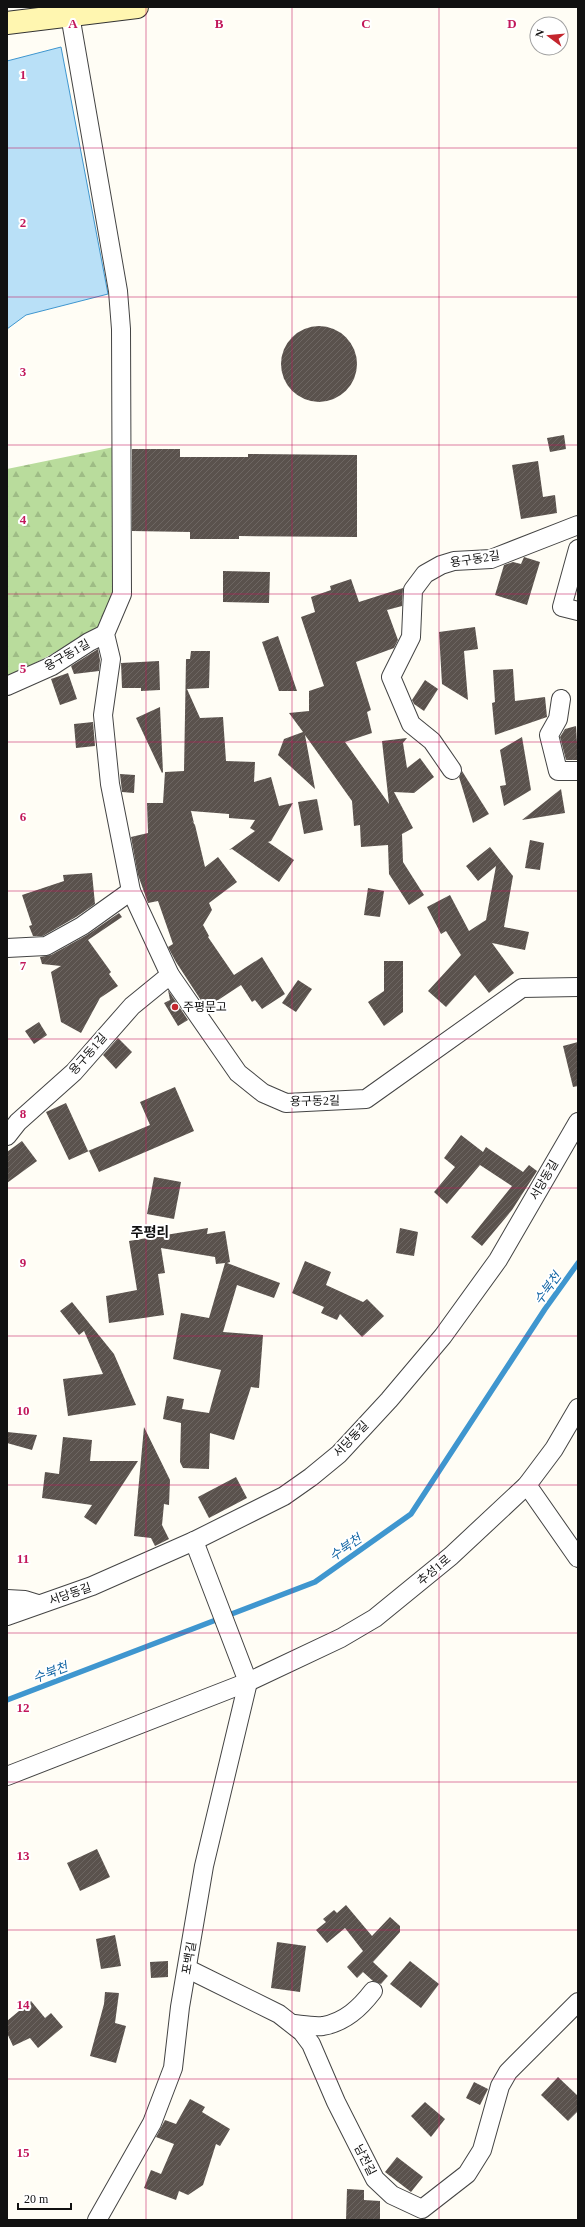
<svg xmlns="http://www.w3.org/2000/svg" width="585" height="2227" font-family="'Times New Roman','Noto Sans KR',serif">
<defs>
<pattern id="forest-firs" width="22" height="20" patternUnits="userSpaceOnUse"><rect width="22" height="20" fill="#b9dc9c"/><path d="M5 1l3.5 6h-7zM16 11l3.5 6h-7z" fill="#9ebc85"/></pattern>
<pattern id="building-hatch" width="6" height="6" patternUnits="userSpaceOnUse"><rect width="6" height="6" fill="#5a524d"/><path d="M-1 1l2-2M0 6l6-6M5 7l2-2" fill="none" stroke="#6d6662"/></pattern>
</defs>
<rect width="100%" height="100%" fill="#fffdf5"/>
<polygon fill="url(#forest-firs)" points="114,447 118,607 91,633 7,678 7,469"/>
<polygon fill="#b9e0f7" stroke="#3f96cf" points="61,47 108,294 26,315 7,329 7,61"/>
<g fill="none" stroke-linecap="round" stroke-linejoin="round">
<polyline stroke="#3f96cf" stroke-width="5.5" points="7,1700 315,1582 411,1514 545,1309 578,1263"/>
</g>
<g fill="url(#building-hatch)">
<circle cx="319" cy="364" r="38"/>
<polygon points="564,435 566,449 550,452 547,438"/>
<polygon points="132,449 180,449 180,457 248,457 248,454 357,455 357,537 239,536 239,539 190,539 190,532 132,531"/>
<polygon points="538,461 543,497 555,495 557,513 521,519 512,465"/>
<polygon points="524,557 540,562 527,605 495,595 504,565 513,562 521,564"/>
<polygon points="223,571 270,572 269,603 223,602"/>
<polygon points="351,579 359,602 403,588 402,606 387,610 398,640 394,648 356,662 371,710 367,712 372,733 345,742 389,804 382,741 407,738 403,743 407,768 420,758 434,777 414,793 394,792 413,828 402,834 403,862 424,895 409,905 389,874 388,845 361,847 360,825 354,826 352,801 305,735 315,789 278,755 284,739 303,732 289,713 309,711 309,691 324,686 301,617 315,612 311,597 331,590 330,586"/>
<polygon points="475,627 478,649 464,651 468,700 442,684 439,632"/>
<polygon points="278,636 297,691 279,691 262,642"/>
<polygon points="98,649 100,660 99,671 74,674 71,666"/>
<polygon points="191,651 210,651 209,688 187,689 200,718 223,717 226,761 255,762 254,782 271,777 279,806 293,803 271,841 268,842 294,860 279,882 232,849 229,850 255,831 250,828 255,820 229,818 229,814 191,811 194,823 192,821 195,825 205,867 218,857 237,882 209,903 212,910 203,925 209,936 208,937 234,975 262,957 285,994 262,1009 255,1000 252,1002 241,985 206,1008 176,962 168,947 173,944 158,901 148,903 138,875 131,837 148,833 147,803 163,803 165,772 184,771 186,659 190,659"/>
<polygon points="159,661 160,690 141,691 141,688 122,688 121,663"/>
<polygon points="513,669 515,701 545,697 547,717 495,735 492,703 495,702 493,670"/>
<polygon points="68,673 77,699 60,705 51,679"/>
<polygon points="425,680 438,689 424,711 414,704 412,700"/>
<polygon points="160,707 163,772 162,773 136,718"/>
<polygon points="93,722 95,746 76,748 74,724"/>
<polygon points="576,726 578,760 566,760 560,737 565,729"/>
<polygon points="522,737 531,790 504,806 500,786 506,785 500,750"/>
<polygon points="462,771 489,814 473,823 459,777"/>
<polygon points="120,774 135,775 134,793 122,792"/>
<polygon points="561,789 565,813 522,820"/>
<polygon points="317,799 323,830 304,834 298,802"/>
<polygon points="530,840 544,843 540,870 525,868"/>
<polygon points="490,847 513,876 504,927 529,932 525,950 492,943 514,973 489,993 475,975 446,1007 428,991 461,955 446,931 441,934 427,907 450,895 469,931 486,920 496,866 478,881 466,866"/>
<polygon points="92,873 95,904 76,917 43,936 33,936 29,926 32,925 22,895 64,881 63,875"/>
<polygon points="368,888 384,891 380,917 364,915"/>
<polygon points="119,913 122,917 88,940 111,972 109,974 118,986 100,998 81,1033 61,1022 51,972 61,966 42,964 40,957 51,955 87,935"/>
<polygon points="384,961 403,961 403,1012 384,1026 368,1002 384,991"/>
<polygon points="298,980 312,989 296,1012 282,1003"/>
<polygon points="168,990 188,1020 178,1026 164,1003 170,1000"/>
<polygon points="39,1022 47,1035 34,1044 25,1031"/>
<polygon points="118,1038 132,1052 116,1069 103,1055"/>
<polygon points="578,1042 578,1086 573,1087 563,1046"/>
<polygon points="175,1087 194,1131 99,1172 89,1151 69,1160 46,1112 66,1103 88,1151 150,1125 140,1102"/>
<polygon points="461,1135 483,1152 486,1147 523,1172 529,1165 537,1171 512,1210 482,1246 471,1237 512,1186 480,1165 447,1204 434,1192 455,1167 444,1158"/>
<polygon points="22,1141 37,1161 7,1183 7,1152"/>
<polygon points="154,1177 181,1182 174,1219 147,1214"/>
<polygon points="208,1228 207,1234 225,1231 230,1262 227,1263 280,1283 274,1298 237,1285 223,1332 263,1335 259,1388 251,1387 234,1440 210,1433 209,1469 183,1468 180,1462 181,1423 163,1419 167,1396 184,1399 182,1409 209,1413 221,1370 173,1359 181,1313 209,1318 225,1263 216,1264 215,1257 161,1248 165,1273 158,1274 164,1315 109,1323 106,1296 137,1290 129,1241"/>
<polygon points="400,1228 418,1232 414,1256 396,1253"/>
<polygon points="305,1261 331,1272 326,1285 363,1302 367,1299 384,1316 362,1337 340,1314 337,1320 321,1313 324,1307 292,1293"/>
<polygon points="72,1302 114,1354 136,1405 68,1416 63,1379 103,1374 84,1331 79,1335 60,1311"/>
<polygon points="144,1427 170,1480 169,1505 164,1504 162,1525 169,1539 155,1546 151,1538 134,1536"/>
<polygon points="7,1432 37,1435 32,1450 7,1443"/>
<polygon points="63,1437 92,1440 90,1461 138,1461 96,1525 84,1517 92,1505 42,1498 45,1472 59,1474"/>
<polygon points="236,1477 247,1498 209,1518 198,1497"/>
<polygon points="97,1849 110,1877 80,1891 67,1863"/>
<polygon points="346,1905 372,1936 390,1917 400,1926 400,1932 373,1962 388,1976 381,1984 373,1981 363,1972 357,1978 347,1967 363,1951 345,1928 327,1943 316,1930 326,1922 323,1919 334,1910 337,1913"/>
<polygon points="115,1935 121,1966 101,1969 96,1939"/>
<polygon points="277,1942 306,1946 300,1992 271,1988"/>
<polygon points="168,1961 168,1977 151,1978 150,1962"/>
<polygon points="410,1961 439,1984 421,2008 390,1984"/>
<polygon points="105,1992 119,1993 115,2023 126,2026 116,2063 90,2056 104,2004"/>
<polygon points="31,2001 45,2018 51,2013 63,2027 38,2048 30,2038 13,2046 7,2033 7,2021"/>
<polygon points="558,2077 578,2096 578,2111 568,2121 541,2095"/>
<polygon points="474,2082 488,2089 480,2105 466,2098"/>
<polygon points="190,2099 205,2107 202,2112 230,2129 220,2146 216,2144 203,2185 188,2195 179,2191 176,2200 144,2188 151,2170 161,2174 174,2144 156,2137 165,2120 176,2124"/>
<polygon points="425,2102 445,2119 431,2137 411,2116"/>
<polygon points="397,2157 423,2177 411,2192 385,2172"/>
<polygon points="347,2189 364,2190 364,2200 380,2201 380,2220 346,2220"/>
</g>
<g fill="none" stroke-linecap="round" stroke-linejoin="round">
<defs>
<g id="street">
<polyline points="70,15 118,291 121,329 122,594 105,634 111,659 103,715 110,784 131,891 170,975 238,1073 263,1093 286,1103 366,1099 522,988 578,987"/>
<polyline points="578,549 562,607 578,611"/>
<polyline points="7,686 52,666 89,642 105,634"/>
<polyline points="561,699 558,719 549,735 558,771 578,771"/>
<polyline points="452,770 432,741 411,724 391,677 411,637 413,590 425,574 441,565 454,561 491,559 578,525"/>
<polyline points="7,948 46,946 82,926 131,891"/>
<polyline points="7,1136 18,1122 74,1072 132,1006 170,975"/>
<polyline points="527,1485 578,1558"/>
<polyline points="7,1599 25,1600 38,1604"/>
<polyline points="7,1616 92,1586 194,1541 284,1496 311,1477 339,1454 389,1400 443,1336 498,1260 578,1122"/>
<polyline points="7,1776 248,1682 341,1638 375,1618 451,1556 527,1485 554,1449 578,1408"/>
<polyline points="188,1969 279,2014 302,2032 311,2044 336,2102 375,2179 392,2195 422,2209 467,2174 482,2150 500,2086 508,2072 578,2002"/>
<path d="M294 2024C303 2025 314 2027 323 2026 345 2022 360 2008 373 1991"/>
<polyline points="97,2220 152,2123 173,2068 180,2007 204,1866 248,1682 194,1541"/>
</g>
<polyline id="secondary" points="7,23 137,7"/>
</defs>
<use href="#street" stroke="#444" stroke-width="20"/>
<use href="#secondary" stroke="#333" stroke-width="24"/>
<use href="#street" stroke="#fff" stroke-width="18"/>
<use href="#secondary" stroke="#fff6b0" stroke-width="22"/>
</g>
<path fill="none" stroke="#c2185b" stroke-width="1" stroke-opacity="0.55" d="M146 7V2220M292 7V2220M439 7V2220M7 148H578M7 297H578M7 445H578M7 594H578M7 742H578M7 891H578M7 1039H578M7 1188H578M7 1336H578M7 1485H578M7 1633H578M7 1782H578M7 1930H578M7 2079H578"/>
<circle fill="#c4262e" stroke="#fff" stroke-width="1.5" cx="175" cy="1007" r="4"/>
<g text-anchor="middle" stroke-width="4" stroke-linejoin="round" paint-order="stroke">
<g font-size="12" fill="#111" stroke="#fff">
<text transform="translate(475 559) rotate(-9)" y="4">용구동2길</text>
<text transform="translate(67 655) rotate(-30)" y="4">용구동1길</text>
<text transform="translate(88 1054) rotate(-49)" y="4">용구동1길</text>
<text transform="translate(315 1101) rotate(-1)" y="4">용구동2길</text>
<text transform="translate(544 1180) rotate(-60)" y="4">서당동길</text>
<text transform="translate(351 1439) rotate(-46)" y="4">서당동길</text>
<text transform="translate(434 1570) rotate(-40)" y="4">추성1로</text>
<text transform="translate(70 1594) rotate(-19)" y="4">서당동길</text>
<text transform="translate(189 1958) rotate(-80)" y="4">포백길</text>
<text transform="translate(365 2160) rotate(63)" y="4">남전길</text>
</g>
<g font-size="12" fill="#111" stroke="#fff" text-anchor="start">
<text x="183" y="1011">주평문고</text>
</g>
<g font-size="13" font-style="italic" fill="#1768a6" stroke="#fff">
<text transform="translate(547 1288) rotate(-54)" y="5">수북천</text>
<text transform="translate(345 1547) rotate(-35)" y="5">수북천</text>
<text transform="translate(50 1672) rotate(-21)" y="5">수북천</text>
</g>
<g font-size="14" font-weight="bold" fill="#111" stroke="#fff">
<text x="150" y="1237">주평리</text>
</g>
</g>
<g font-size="13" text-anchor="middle" font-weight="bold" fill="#c2185b" stroke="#fff" stroke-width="4" stroke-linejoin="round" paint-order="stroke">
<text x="73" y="28">A</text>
<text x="219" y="28">B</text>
<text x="366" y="28">C</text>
<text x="512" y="28">D</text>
<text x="23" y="79">1</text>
<text x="23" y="227">2</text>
<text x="23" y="376">3</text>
<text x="23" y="524">4</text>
<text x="23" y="673">5</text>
<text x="23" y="821">6</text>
<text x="23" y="970">7</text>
<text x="23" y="1118">8</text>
<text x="23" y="1267">9</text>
<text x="23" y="1415">10</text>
<text x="23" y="1563">11</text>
<text x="23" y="1712">12</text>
<text x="23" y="1860">13</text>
<text x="23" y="2009">14</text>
<text x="23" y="2157">15</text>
</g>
<rect width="585" height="2227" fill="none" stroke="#111111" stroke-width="16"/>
<g transform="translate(549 36) rotate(286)"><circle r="19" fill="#ffffff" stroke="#a0a0a0"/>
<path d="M0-3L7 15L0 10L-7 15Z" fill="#c4262e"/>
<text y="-6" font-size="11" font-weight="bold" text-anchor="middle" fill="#111111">N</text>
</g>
<path d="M18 2203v6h53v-6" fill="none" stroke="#111111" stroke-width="2"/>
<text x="24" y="2203" font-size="12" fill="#111111" stroke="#ffffff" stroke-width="3" paint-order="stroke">20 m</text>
</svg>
